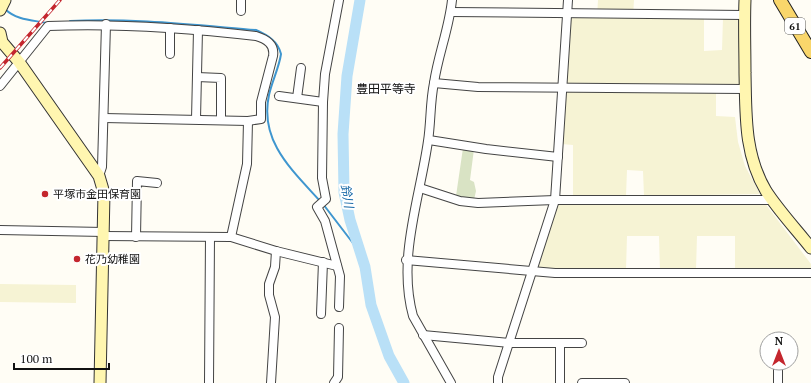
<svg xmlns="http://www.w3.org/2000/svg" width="811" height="383" font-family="'PT Serif','Noto Sans JP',serif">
<rect width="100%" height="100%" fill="#fffdf5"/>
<g fill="#f6f3d4">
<polygon points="598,0 634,0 633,17 704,17 704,51 722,50 723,18 740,18 739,86 716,86 716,116 735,117 738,142 745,166 760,194 644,196 643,171 627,170 626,196 573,196 573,145 561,144 569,16 597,17"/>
<polygon points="764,202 811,264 811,270 735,271 735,236 697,236 696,270 660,271 659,236 627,236 626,270 535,270 556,203"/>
<polygon points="0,284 76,285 76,303 0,302"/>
</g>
<polygon fill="#d9e3c4" points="463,148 474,149 470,180 474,182 476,191 474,200 456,196"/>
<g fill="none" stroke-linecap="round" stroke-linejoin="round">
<g stroke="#3f96cf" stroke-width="2">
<path d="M5 9C16 20 32 20 47 23"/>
<path d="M70 21C132 18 194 25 256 30 267 35 278 41 281 54 279 68 272 81 269 95 259 141 292 170 320 201"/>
<polyline points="323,204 359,251"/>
</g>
<polyline stroke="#b9e0f7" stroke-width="11" points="360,0 347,76 343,134 344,192 350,220 365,267 371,305 389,356 404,383"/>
<defs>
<g id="street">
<polyline points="241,11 241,0"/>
<polyline points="451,12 744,15"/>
<polyline points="170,54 170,28"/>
<polyline points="197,77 221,78 221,120"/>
<polyline points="434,83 478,87 745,89"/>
<path d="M0 86 48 26C118 23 187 28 256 36 266 39 275 44 273 56L261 102V119L248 121 104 118"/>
<polyline points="279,96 323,102"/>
<polyline points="297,98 301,68"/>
<polyline points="196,119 198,30"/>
<polyline points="429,140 486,149 558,157"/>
<polyline points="99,176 102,167 106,24"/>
<polyline points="420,188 460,201 478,203 555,200 773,200"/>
<polyline points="0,230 104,232"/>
<polyline points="104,236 231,237 276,251 337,266"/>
<polyline points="136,237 137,181 157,183"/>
<polyline points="231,237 247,164 248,121"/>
<polyline points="406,260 555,273 811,273"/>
<polyline points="339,307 340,276 325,221 317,207 326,199 322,178 323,102 325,74 339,0"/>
<polyline points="321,314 323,262"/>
<polyline points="423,335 510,343 582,343"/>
<polyline points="560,343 560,383"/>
<polyline points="778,363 778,383"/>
<polyline points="209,383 210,237"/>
<polyline points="271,383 275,317 269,295 269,284 275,267 276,251"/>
<polyline points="334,383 338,377 339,328"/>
<path d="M451 383 413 316C397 258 420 198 428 141 431 122 430 102 434 83 438 55 449 29 452 0"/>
<polyline points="498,383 498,377 555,200 568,0"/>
<polyline points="582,383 625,383"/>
</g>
<g id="secondary">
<path d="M745 0C744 24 745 49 745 73 746 114 744 154 766 191 779 211 796 229 811 248"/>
<polyline points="0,10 5,0"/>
<polyline points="0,33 2,42 19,62 99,176 104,193 100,383"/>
</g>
<polyline id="primary" points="780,0 811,52"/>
</defs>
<use href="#street" stroke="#444" stroke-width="10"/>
<use href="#secondary" stroke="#333" stroke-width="13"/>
<use href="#primary" stroke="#222" stroke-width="14"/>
<use href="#street" stroke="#fff" stroke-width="8"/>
<use href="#secondary" stroke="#fff6b0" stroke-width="11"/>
<use href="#primary" stroke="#f9d66b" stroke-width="12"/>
<defs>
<polyline id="rail" points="0,68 60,0"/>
</defs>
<use href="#rail" stroke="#c4262e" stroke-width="3.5"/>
<use href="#rail" stroke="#fff" stroke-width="2" stroke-dasharray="6" stroke-linecap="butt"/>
</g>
<g fill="#c4262e" stroke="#fff" stroke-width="1.5">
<circle cx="45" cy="194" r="4"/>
<circle cx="77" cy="259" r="4"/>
</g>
<g text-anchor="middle" stroke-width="4" stroke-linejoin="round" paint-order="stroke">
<rect fill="#fff" stroke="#585858" stroke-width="1" x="785" y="18" width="20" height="16" rx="3"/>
<g font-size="10" font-weight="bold" fill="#111">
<text x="795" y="30">61</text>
</g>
<g font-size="11" fill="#111" stroke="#fff" text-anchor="start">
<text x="53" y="198">平塚市金田保育園</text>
<text x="85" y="263">花乃幼稚園</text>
</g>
<g font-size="12" fill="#111" stroke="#fff">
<text x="386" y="93">豊田平等寺</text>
</g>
<g font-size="12" font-style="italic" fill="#1768a6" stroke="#fff">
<text transform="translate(347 196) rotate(80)" y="4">鈴川</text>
</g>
</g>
<g transform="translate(779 351)"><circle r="19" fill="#ffffff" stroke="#a0a0a0"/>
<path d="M0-3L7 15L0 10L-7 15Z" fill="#c4262e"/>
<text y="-6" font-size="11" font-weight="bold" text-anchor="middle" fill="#111111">N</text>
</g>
<path d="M14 363v6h95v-6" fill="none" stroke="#111111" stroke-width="2"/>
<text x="20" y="363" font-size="12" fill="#111111" stroke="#ffffff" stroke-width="3" paint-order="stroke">100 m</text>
</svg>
